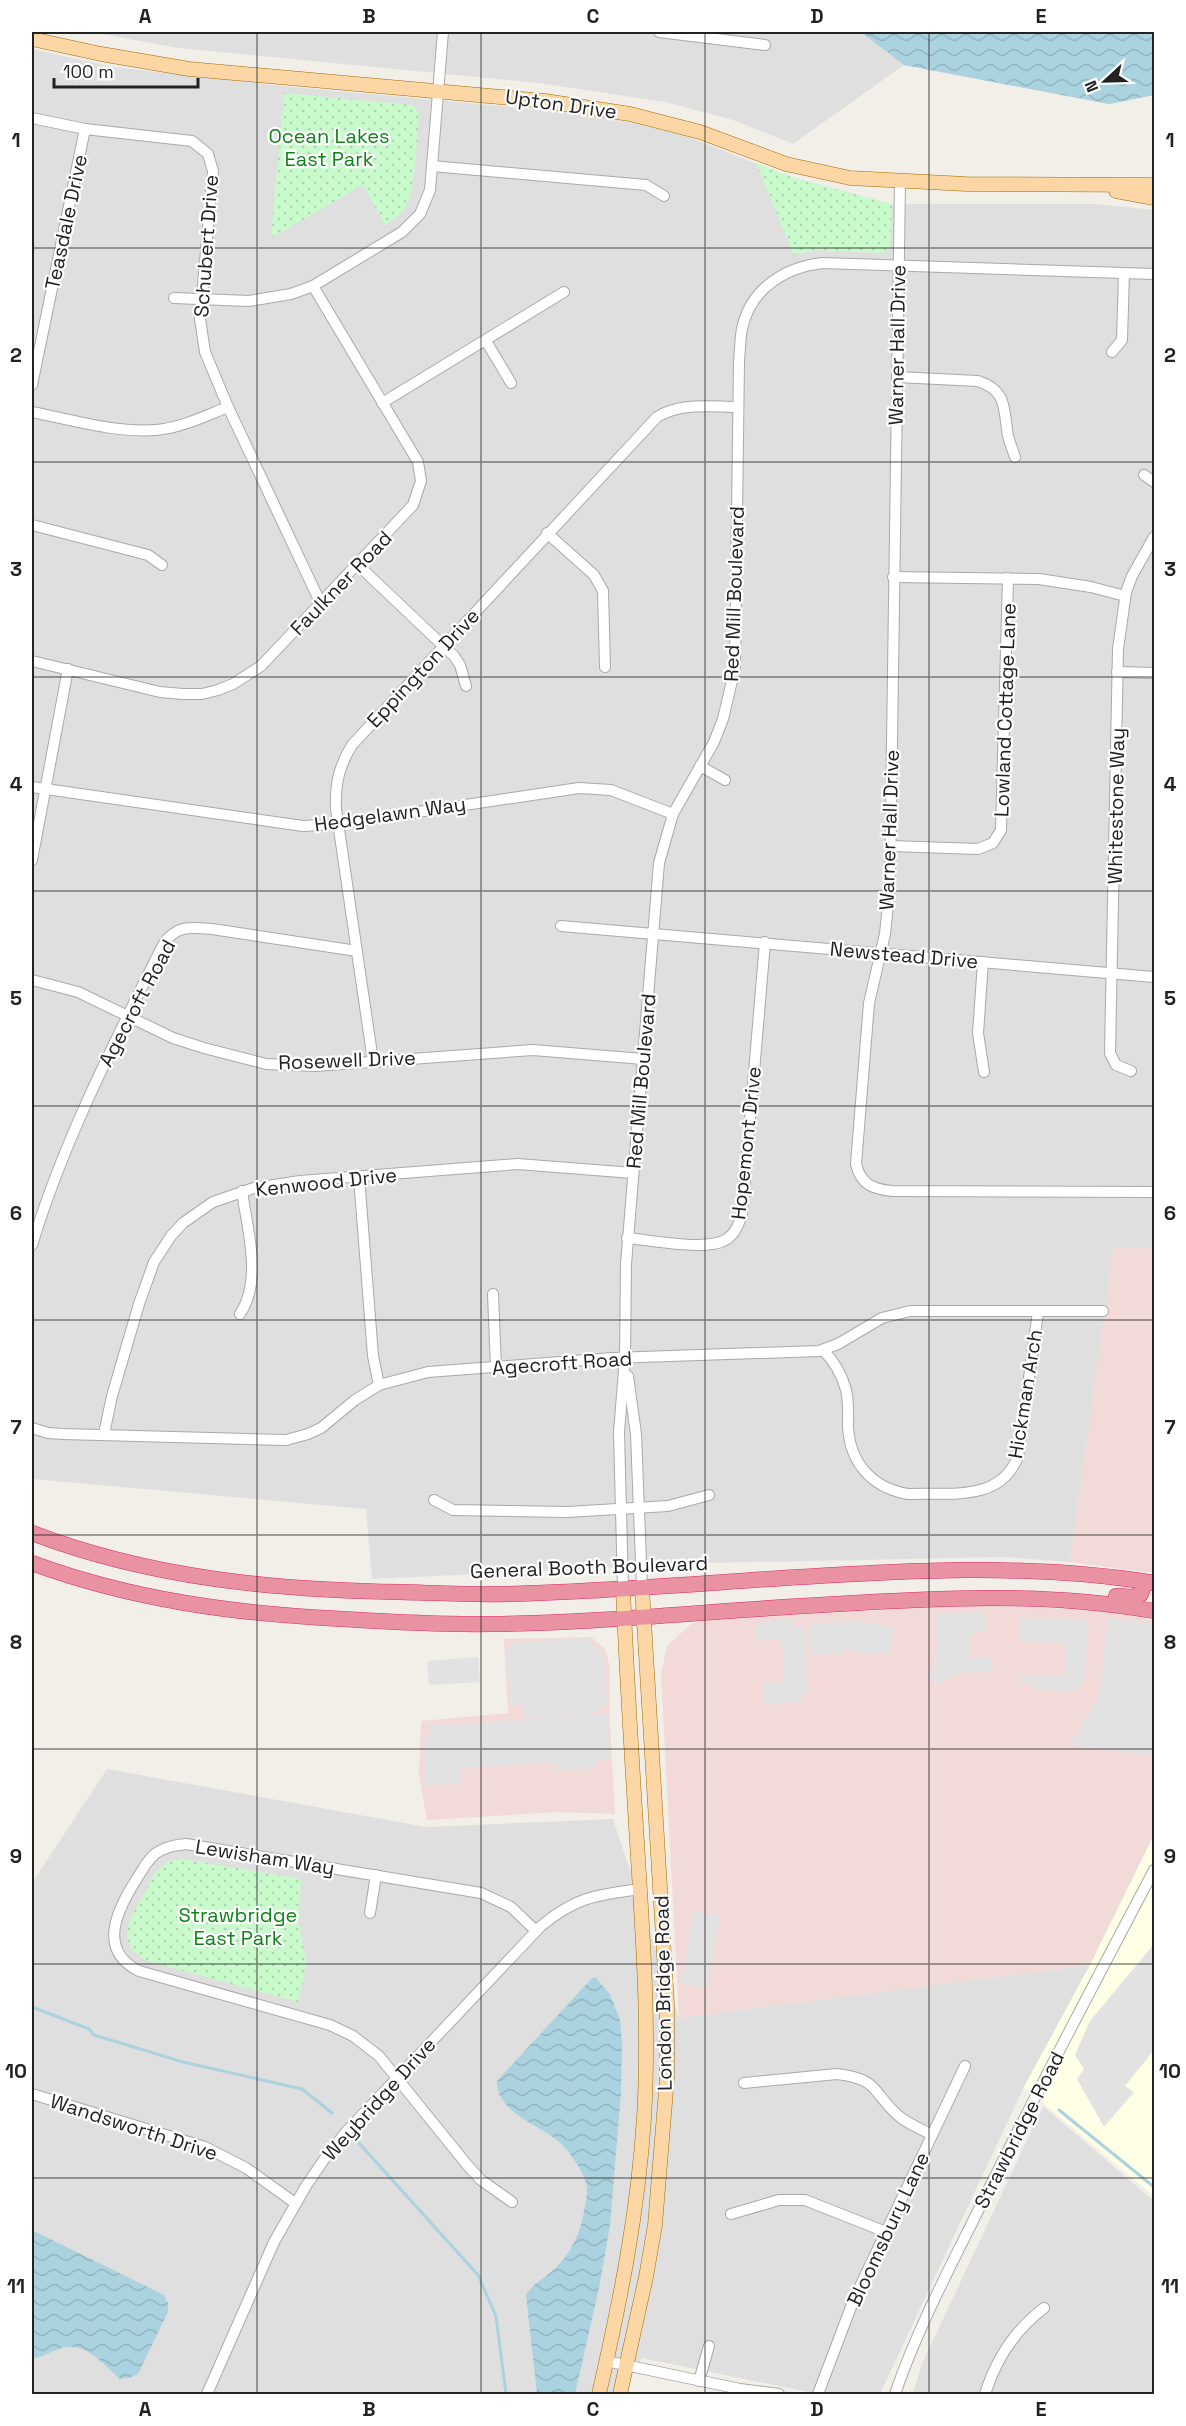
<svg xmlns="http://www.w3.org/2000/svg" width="1186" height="2426" font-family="'Space Grotesk',sans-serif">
<defs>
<pattern id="park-dots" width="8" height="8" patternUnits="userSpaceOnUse" patternTransform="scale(1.5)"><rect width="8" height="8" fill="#c8facc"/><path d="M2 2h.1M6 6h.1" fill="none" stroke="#acd6af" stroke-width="1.8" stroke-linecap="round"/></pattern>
<pattern id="water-waves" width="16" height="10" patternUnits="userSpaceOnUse" patternTransform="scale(1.5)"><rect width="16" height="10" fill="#aad3df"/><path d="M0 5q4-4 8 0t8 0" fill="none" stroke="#92b5bf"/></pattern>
</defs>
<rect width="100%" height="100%" fill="#f2efe9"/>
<g fill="#e0dfdf">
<polygon points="91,32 1154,32 1154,95 1109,104 904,65 793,144 733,120 665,102 539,83 179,48"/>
<polygon points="32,49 113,67 282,86 577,113 634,123 688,137 791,177 892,204 1096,204 1154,210 1154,1247 1114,1249 1070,1562 1004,1557 708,1563 372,1579 366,1509 32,1479"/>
<polygon points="107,1769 426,1827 613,1819 679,2018 1090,1965 1024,2087 880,2394 818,2394 642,2358 620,2394 32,2394 32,1883"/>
<polygon points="1043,2106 1154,2201 1154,2394 913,2394 921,2366"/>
</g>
<g fill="#f2dad9">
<polygon points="1154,1247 1154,1573 1070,1562 1114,1248"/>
<polygon points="978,1605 1115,1611 1154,1620 1154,1835 1090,1965 679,2018 661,1674 667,1646 692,1623 732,1618"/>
<polygon points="591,1637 605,1649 610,1667 610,1723 615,1814 557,1812 427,1820 419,1774 421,1721 508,1713 504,1639"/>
</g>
<polygon fill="#ffffe5" points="1154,1835 1154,2196 1024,2087 1090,1965"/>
<g fill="url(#park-dots)">
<path d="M284 93 412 105 419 113C417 136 416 187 406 206 401 214 393 220 385 225L363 185 271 238Z"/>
<polygon points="756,163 791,177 892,204 890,249 881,253 816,250 794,255"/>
<path d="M183 1859 301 1879 298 1922 307 1963 298 2002 147 1961C113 1942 130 1919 144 1894 149 1885 153 1874 161 1867 167 1861 175 1860 183 1859Z"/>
</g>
<g fill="#e2e2e2">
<polygon points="985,1612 986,1631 976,1631 975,1634 969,1634 970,1658 992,1658 991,1672 958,1673 938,1685 929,1678 939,1646 937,1613"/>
<polygon points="1019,1618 1087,1619 1086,1679 1079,1688 1071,1691 1033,1690 1033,1684 1022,1684 1022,1675 1065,1675 1065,1643 1019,1642"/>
<polygon points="1108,1618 1154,1624 1154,1756 1069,1745 1099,1698"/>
<polygon points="795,1620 796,1628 805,1628 808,1694 802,1694 802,1702 764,1704 763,1682 784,1681 782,1640 772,1640 772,1638 756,1641 755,1629 759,1628 759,1621"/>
<polygon points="856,1621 895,1628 890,1654 851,1652 850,1648 846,1648 846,1652 839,1654 811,1655 809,1624"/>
<polygon points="587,1638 604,1654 607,1703 591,1715 608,1714 610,1760 596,1761 596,1768 557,1771 556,1762 461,1768 462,1784 426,1785 423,1736 431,1735 430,1726 586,1716 524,1718 523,1705 510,1706 507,1650 513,1643"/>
<polygon points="478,1657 480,1682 429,1685 427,1661"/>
<polygon points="694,1911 720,1915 708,1988 681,1983"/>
<polygon points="1154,1944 1154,2050 1125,2086 1134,2092 1104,2127 1077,2079 1084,2069 1075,2055 1090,2021"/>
</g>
<g fill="url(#water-waves)">
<polygon points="861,32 1154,32 1154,95 1109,104 904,65"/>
<path d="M592 1978H596L610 1994 620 2020 622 2040 621 2093 610 2225 599 2288 575 2394H537L526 2295C532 2285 541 2280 550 2273 571 2255 581 2233 585 2206 587 2195 589 2185 583 2175 577 2163 567 2148 556 2139 536 2124 496 2111 497 2081Z"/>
<path d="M32 2230 164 2295 168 2303V2312L138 2374 129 2378 120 2379C103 2364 84 2339 59 2349 48 2353 44 2356 32 2359Z"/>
</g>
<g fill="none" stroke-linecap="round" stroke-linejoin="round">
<g stroke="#aad3df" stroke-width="3">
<polyline points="32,2007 89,2029 94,2035 183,2062 302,2089 332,2113"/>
<polyline points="1059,2110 1154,2187"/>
<polyline points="358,2142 478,2275 496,2316 506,2394"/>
</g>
<defs>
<g id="minor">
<polyline points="659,32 765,45"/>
<polyline points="32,118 85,129 192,141 208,154 213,171 200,319 205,352 228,407 321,604"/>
<polyline points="432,166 646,185 664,196"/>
<path d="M900 181 890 884 885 934 869 1003 856 1164C861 1185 873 1189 892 1191L1154 1192"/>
<polyline points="174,298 249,301 291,294 313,286 402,232 420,214 430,190 443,32"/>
<polyline points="486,341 511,383"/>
<polyline points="1112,352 1122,340 1124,273"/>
<path d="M897 377 978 381C1005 390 1004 405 1007 430 1008 439 1012 448 1015 457"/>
<polyline points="32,385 85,129"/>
<polyline points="382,403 564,292"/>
<path d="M32 412C72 420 115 433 156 430 181 428 205 416 228 407"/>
<polyline points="1144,475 1154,482"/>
<polyline points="32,525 148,555 162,565"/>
<polyline points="547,533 594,575 603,591 605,667"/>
<polyline points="358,565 454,656 460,665 466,686"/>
<polyline points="893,577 1039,579 1091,587 1125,596"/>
<polyline points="32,661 160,692 183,694 202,694 218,690 233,684 261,666 413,505 421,481 418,462 313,286"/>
<polyline points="1117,672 1154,673"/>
<polyline points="700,766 725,780"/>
<polyline points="32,787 303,826 338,824 579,788 611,790 673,814"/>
<polyline points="891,846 978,849 993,843 1001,830 1008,578"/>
<polyline points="32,860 68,669"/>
<polyline points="561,926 1154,977"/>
<polyline points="983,962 978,1033 984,1072"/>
<polyline points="32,980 78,992 173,1038 204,1048 266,1064 315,1066 533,1050 643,1059"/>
<path d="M373 1061 336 809C335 784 339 766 352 745L657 417C682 402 710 407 738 407"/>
<polyline points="1131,1071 1116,1065 1110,1053 1118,649 1126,592 1132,576 1154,537"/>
<polyline points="359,1177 373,1356 379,1385"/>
<path d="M627 1238C651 1240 708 1252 727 1239 736 1233 739 1223 742 1214L765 942"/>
<path d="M32 1245C64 1140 114 1043 163 945 175 925 191 927 212 929L357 951"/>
<polyline points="493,1294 496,1367"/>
<path d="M240 1314C263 1280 247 1229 242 1191"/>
<path d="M823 1350C834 1361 842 1375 846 1390 849 1402 848 1414 848 1427 850 1463 872 1488 908 1494 949 1492 999 1503 1018 1457L1038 1312"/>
<polyline points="628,1376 636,1434 642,1588"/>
<polyline points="32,1428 48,1433 63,1434 286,1440 308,1434 321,1428 355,1400 379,1385 428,1372 612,1358 819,1351 838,1344 882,1318 910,1311 1103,1311"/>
<polyline points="104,1434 112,1396 139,1304 154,1262 171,1236 183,1223 213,1202 254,1188 300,1181 518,1164 633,1173"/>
<polyline points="434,1500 453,1510 567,1512 668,1506 709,1495"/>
<path d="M623 1589 619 1432 625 1358 626 1264 659 863 673 814 714 742 723 719 735 668 739 361C740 351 740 339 742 329 750 289 785 267 823 263L1154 274"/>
<polyline points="370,1913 376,1875"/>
<path d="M744 2083 837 2074C881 2079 872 2094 900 2117 909 2124 921 2129 932 2135"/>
<polyline points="32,2094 205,2147 246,2168 295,2203"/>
<path d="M512 2202 481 2180 468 2166 379 2056 353 2036 330 2025 139 1971C97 1950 117 1910 136 1880 142 1871 147 1860 155 1854 164 1847 174 1845 186 1844L481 1893 511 1907 536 1931"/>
<polyline points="731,2214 779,2200 805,2200 886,2232"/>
<polyline points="606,2361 740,2389 779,2394"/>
<polyline points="699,2381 709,2346"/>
<path d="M207 2394 274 2242 306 2186 325 2158 346 2132 541 1926C576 1897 596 1895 640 1889"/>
<polyline points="818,2394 854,2299 965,2066"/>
<path d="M895 2394C915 2335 945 2277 973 2221 1031 2102 1093 1986 1154 1870"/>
<path d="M985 2394C996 2359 1015 2330 1044 2308"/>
</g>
<g id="major">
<polyline points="32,39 101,54 189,69 545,101 630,114 700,132 786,164 850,178 966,184 1154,185"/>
<polyline points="1116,191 1154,198"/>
<path d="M599 2394C620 2302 638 2213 644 2118 649 2036 644 1955 639 1874 633 1779 627 1684 623 1589"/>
<polyline points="620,2394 646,2277 655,2225 667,2078 667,2004 642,1588"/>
</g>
<g id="highway">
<path d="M32 1533C150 1578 274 1590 400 1592 436 1593 472 1595 508 1594 595 1592 682 1585 769 1579 897 1571 1027 1562 1154 1583"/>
<path d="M32 1563C132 1600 237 1614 343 1619 392 1622 442 1625 491 1624 595 1623 699 1612 803 1606 920 1599 1039 1590 1154 1611"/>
<polyline points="1116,1596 1133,1597 1141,1594 1145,1582"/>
</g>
</defs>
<use href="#minor" stroke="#a9a9a9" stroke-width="12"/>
<use href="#major" stroke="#a06b00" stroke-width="15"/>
<use href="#highway" stroke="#dc2a67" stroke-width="16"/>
<use href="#minor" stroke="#fff" stroke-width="10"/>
<use href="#major" stroke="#fcd6a4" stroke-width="14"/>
<use href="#highway" stroke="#e892a2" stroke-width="15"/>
</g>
<path fill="none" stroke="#222" stroke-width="1.5" stroke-opacity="0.55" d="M257 32V2394M481 32V2394M705 32V2394M929 32V2394M32 248H1154M32 462H1154M32 677H1154M32 891H1154M32 1106H1154M32 1320H1154M32 1535H1154M32 1749H1154M32 1964H1154M32 2178H1154"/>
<g text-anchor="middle" stroke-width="4.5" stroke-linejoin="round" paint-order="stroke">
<g font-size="20" fill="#222" stroke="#fff">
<text transform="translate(561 104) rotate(8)" y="7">Upton Drive</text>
<text transform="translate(66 222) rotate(-78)" y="7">Teasdale Drive</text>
<text transform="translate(206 246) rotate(-86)" y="7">Schubert Drive</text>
<text transform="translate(897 345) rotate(-89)" y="7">Warner Hall Drive</text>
<text transform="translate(341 583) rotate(-46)" y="7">Faulkner Road</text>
<text transform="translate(734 594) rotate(-88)" y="7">Red Mill Boulevard</text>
<text transform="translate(423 668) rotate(-47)" y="7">Eppington Drive</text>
<text transform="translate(1005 710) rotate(-88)" y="7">Lowland Cottage Lane</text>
<text transform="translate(1116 806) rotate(-89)" y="7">Whitestone Way</text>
<text transform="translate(390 814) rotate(-8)" y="7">Hedgelawn Way</text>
<text transform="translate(889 830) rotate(-88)" y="7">Warner Hall Drive</text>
<text transform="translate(904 955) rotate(5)" y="7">Newstead Drive</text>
<text transform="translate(137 1003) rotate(-62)" y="7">Agecroft Road</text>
<text transform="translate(347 1060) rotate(-2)" y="7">Rosewell Drive</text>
<text transform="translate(641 1081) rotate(-85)" y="7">Red Mill Boulevard</text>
<text transform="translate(746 1143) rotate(-84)" y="7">Hopemont Drive</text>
<text transform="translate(326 1182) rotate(-6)" y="7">Kenwood Drive</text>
<text transform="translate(562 1363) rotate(-4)" y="7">Agecroft Road</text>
<text transform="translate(1025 1394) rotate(-81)" y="7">Hickman Arch</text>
<text transform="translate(589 1567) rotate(-2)" y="7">General Booth Boulevard</text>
<text transform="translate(265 1857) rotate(9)" y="7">Lewisham Way</text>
<text transform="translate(663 1993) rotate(-91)" y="7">London Bridge Road</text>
<text transform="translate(379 2099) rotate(-48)" y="7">Weybridge Drive</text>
<text transform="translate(134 2127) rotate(18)" y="7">Wandsworth Drive</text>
<text transform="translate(1019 2130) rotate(-63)" y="7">Strawbridge Road</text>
<text transform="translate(888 2229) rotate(-65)" y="7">Bloomsbury Lane</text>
</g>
<g font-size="20" fill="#0c8416" stroke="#fff">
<text x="329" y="143">Ocean Lakes<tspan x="329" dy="23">East Park</tspan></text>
<text x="238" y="1922">Strawbridge<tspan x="238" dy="23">East Park</tspan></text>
</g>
</g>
<rect width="1186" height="2426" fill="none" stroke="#ffffff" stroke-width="66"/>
<g transform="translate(1105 81) rotate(248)" stroke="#ffffff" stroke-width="4.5" paint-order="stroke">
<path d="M0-4.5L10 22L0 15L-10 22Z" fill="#222222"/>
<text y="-9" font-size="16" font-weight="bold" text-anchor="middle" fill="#222222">N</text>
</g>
<path d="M54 78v9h144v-9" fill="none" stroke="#222222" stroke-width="3"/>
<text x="63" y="78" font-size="18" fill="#222222" stroke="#ffffff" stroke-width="4.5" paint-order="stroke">100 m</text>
<rect x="33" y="33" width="1120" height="2360" fill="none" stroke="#222" stroke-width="2"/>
<g font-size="20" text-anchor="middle" font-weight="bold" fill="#222">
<text x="145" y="23">A</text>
<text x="369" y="23">B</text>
<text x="593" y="23">C</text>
<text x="817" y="23">D</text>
<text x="1041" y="23">E</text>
<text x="16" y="147">1</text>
<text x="1170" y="147">1</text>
<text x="16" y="362">2</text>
<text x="1170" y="362">2</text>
<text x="16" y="576">3</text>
<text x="1170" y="576">3</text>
<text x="16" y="791">4</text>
<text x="1170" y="791">4</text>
<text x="16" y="1005">5</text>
<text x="1170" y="1005">5</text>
<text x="16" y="1220">6</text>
<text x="1170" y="1220">6</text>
<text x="16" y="1434">7</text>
<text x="1170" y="1434">7</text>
<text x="16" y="1649">8</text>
<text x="1170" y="1649">8</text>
<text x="16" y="1863">9</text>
<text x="1170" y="1863">9</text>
<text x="16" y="2078">10</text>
<text x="1170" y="2078">10</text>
<text x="16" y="2293">11</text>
<text x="1170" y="2293">11</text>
<text x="145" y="2416">A</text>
<text x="369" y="2416">B</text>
<text x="593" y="2416">C</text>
<text x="817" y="2416">D</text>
<text x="1041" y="2416">E</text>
</g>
</svg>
